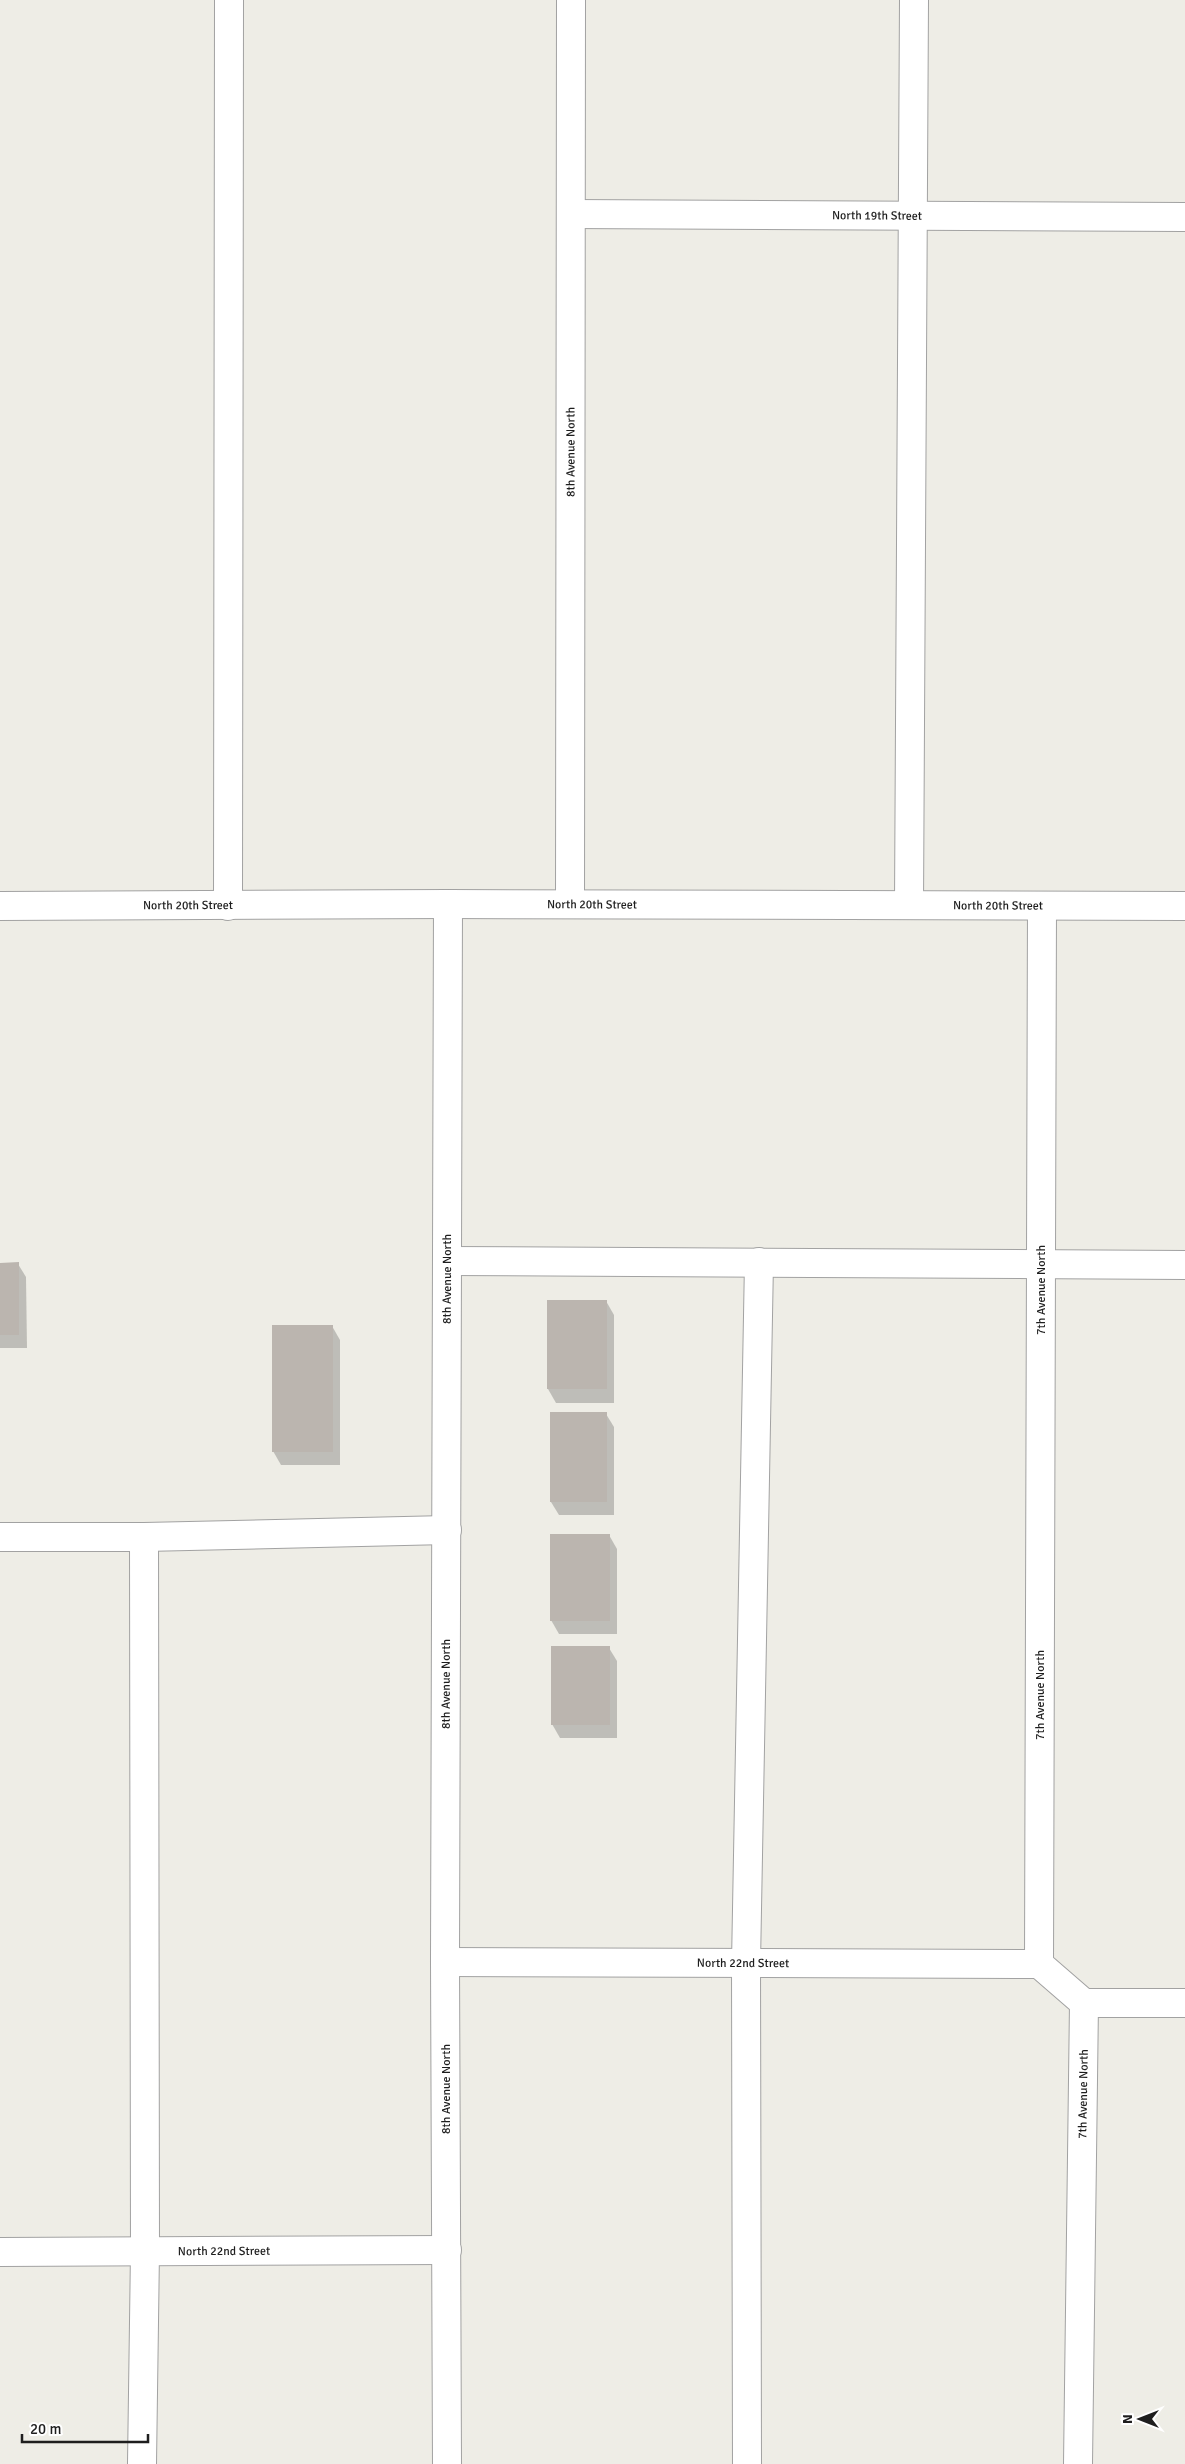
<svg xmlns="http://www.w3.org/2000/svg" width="1185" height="2464" font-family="Signika,sans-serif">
<rect width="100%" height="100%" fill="#eeede6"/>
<g fill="#0003">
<polygon points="0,1264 18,1264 26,1277 27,1348 0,1348"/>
<polygon points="606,1301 614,1315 614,1403 556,1403 548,1389"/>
<polygon points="332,1326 340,1340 340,1465 281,1465 273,1451"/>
<polygon points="606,1414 614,1427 614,1515 559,1515 551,1502"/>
<polygon points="609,1535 617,1549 617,1634 559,1634 551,1620"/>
<polygon points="609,1648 617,1661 617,1738 560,1738 552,1724"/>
</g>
<g fill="#bbb5af">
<polygon points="19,1262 19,1335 0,1335 0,1263"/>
<rect x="547" y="1300" width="60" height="89"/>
<rect x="272" y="1325" width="61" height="127"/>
<rect x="550" y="1412" width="57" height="90"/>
<rect x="550" y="1534" width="60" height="87"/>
<rect x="551" y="1646" width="59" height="79"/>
</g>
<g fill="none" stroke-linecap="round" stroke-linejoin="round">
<defs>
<g id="minor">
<path id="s1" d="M571 214 1185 217"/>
<path id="s2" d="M570 904 571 0"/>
<polyline points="909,905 914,0"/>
<path id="s3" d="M0 906 448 904 1185 906"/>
<polyline points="228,906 229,0"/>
<polyline points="1042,906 1039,1964 1084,2003 1078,2464"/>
<polyline points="447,1261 1185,1265"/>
<polyline points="0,1537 144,1537 145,2251 142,2464"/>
<polyline points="144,1537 447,1530"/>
<path id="s4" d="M445 1962 1039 1964"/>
<polyline points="1084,2003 1185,2003"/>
<path id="s5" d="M0 2252 447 2250"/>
<path id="s6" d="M447 2464 445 1962 448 904"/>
<polyline points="747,2464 746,1963 759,1262"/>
</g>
</defs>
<use href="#minor" stroke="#a2a2a2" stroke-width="30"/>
<use href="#minor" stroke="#fff" stroke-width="28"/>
</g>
<g text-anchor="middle" stroke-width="4" stroke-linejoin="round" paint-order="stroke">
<g font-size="12" fill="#1e1e1e" stroke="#fff">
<text dy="4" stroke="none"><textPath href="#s1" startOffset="306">North 19th Street</textPath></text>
<text dy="4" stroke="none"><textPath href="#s2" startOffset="452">8th Avenue North</textPath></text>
<text dy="4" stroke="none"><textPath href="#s3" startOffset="592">North 20th Street</textPath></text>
<text dy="4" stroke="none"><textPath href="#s3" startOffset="998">North 20th Street</textPath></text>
<text dy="4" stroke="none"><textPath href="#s3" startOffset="188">North 20th Street</textPath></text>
<text dy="4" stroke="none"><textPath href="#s6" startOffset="1185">8th Avenue North</textPath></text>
<text transform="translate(1041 1290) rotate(-90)" y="4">7th Avenue North</text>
<text dy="4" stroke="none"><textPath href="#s6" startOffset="780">8th Avenue North</textPath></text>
<text transform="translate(1040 1695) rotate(-90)" y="4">7th Avenue North</text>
<text dy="4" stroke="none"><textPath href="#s4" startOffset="298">North 22nd Street</textPath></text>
<text transform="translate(446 2089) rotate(-90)" y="4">8th Avenue North</text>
<text transform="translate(1083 2094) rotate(-89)" y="4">7th Avenue North</text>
<text dy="4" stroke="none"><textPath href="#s5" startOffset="224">North 22nd Street</textPath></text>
</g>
</g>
<g transform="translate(1140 2419) rotate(270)" stroke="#ffffff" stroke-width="4" paint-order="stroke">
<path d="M0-4L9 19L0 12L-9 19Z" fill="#1e1e1e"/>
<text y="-8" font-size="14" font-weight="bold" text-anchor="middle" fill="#1e1e1e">N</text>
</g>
<path d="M22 2434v8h126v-8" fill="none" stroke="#1e1e1e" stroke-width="2.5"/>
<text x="30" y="2434" font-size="15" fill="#1e1e1e" stroke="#ffffff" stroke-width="4" paint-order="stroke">20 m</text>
</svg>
